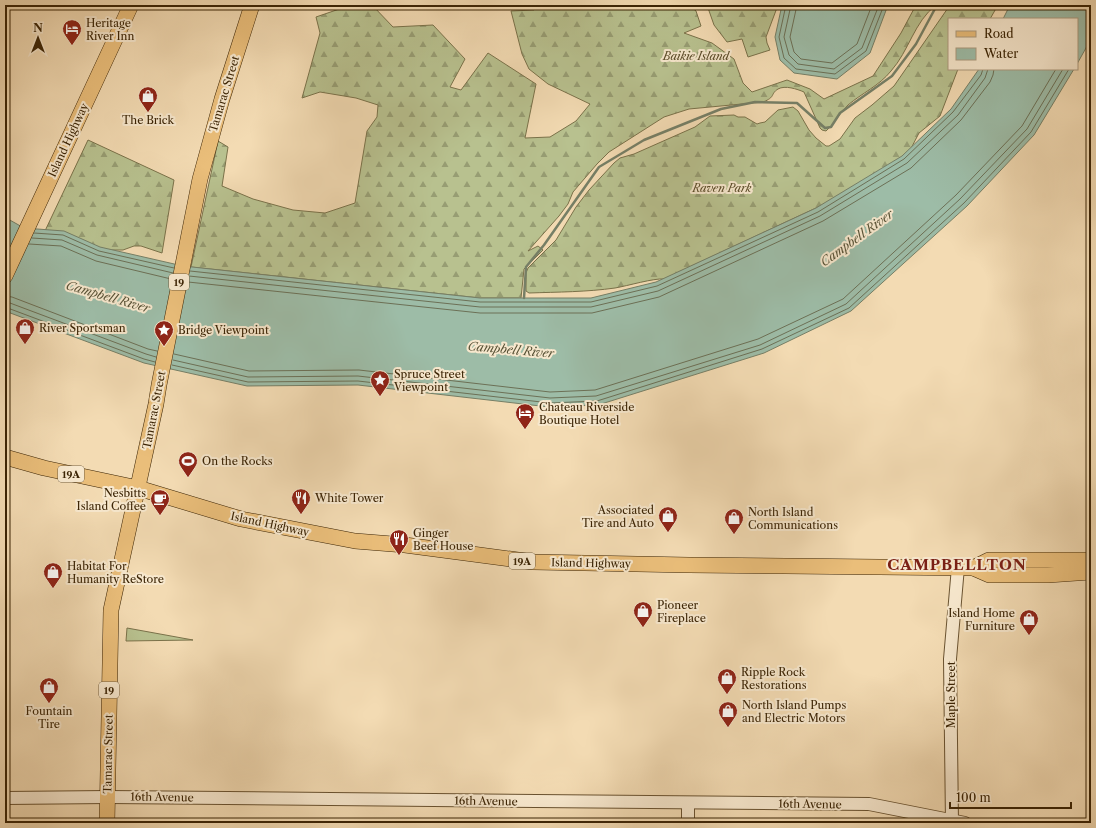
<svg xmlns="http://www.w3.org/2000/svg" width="1096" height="828" font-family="'Libre Caslon Text',serif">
<defs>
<pattern id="forest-firs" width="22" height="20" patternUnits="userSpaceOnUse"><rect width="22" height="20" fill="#b8c18f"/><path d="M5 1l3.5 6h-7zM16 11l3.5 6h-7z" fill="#979d73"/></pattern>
</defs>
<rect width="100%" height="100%" fill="#f3dbb3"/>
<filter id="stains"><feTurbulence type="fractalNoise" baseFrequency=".005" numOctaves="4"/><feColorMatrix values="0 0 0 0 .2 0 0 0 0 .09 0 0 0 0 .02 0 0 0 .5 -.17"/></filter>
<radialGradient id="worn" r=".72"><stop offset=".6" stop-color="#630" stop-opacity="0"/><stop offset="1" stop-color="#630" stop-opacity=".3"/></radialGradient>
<polygon fill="#b8c18f" stroke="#7a724a" points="127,628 193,640 126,641"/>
<g fill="url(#forest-firs)" stroke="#7a724a">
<path d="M351 5H372L393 27 433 25 465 59 450 87 461 90 488 53 536 84 525 138 550 137 576 121 590 104 548 84 529 69 522 54 511 11 534 10 528 5H689L696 11 701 26 684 33 712 43 734 59 743 83 752 92 787 80 810 89 824 99 873 76 901 33 916 5H936C914 22 909 51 891 71 879 86 862 93 848 105 839 113 835 124 826 131L822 130 820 128 804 92C797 89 785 85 778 89 770 94 776 97 763 102L689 109 664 117 609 152 597 164 573 192 568 204 559 216 528 251 538 246 543 250 524 269 521 298H480L191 267 218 141 228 147 222 186 253 199 293 210 325 213 355 203 367 131 377 117 378 105 356 98 320 92 302 98 320 33 316 17Z"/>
<polygon points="707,5 778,5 766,37 767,43 770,50 748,57 742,39 727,42 714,25"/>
<path d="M950 5H998L990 19H949V69H958L940 116 919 133 907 156 846 194 664 279C654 278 627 286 615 288 587 292 558 292 529 293L526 291V273L528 268 556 240 576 207 589 190 614 163 620 158 634 154 695 127 710 116 734 115 738 117H745L757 124 760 123 765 122 778 110 793 107 798 111 809 130 816 138 826 146H829L840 139 855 118 872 105 894 86Z"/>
<polygon points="88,140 174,180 162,253 141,246 134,246 123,250 109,250 44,233"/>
</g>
<g fill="#9dbca7" stroke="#767f66">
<polygon points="782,5 888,5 870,53 837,79 794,73 780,60 775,37"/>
<polygon points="1010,5 1091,5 1091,39 1077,64 1077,19 1003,19"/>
<polygon points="979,69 1074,69 1034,135 967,206 851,311 764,353 598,405 549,407 358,385 247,386 144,363 5,311 5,215 8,219 24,228 64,231 100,247 183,266 480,298 591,298 656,282 816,208 902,156 951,109"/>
</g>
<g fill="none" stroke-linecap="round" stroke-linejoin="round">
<g stroke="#6c7056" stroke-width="1">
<polyline points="786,5 779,37 784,58 796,69 835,74 866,51 884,5"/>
<polyline points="791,5 784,37 789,55 798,64 834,69 862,48 879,5"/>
<polyline points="797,5 790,37 794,52 801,59 832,63 857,44 872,5"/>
<polyline points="34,233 63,235 99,251 174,268"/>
<polyline points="32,238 62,240 97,255 173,273"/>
<polyline points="29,244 61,246 96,261 171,279"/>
<polyline points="190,271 480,302 591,302 657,286 818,212 904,159 953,112 981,75 983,69"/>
<polyline points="189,276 480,307 591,307 658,291 820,216 907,163 958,115 985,78 988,69"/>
<polyline points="188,282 480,313 592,313 659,297 823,221 911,168 961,120 990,82 993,75 994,69"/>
<polyline points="5,296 12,297 148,349 157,351"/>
<polyline points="5,302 10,303 146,354 156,357"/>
<polyline points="5,307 144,359 155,362"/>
<polyline points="174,354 249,371 359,370 550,392 595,390 758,339 843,299 956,195 1022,126 1056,69"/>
<polyline points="173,360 248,377 358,376 550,398 596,396 760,345 846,304 960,199 1027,129 1063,69"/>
<polyline points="172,365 248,382 358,381 550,403 597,401 762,349 849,308 964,203 1031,132 1069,69"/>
</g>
<polyline stroke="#767f66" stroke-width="2.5" points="524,298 526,267 544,245 599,167 644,140 721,109 755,102 797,103 825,128 831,127 840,113 892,76 916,44 937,5"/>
<defs>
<g id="minor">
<polyline points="5,798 108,797 869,804 965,823"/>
<polyline points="688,823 688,803"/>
<polyline points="952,823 950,659 958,567"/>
</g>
<g id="major">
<polyline points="5,276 131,5"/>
<polyline points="5,457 44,468 138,488 241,519 355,541 405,545 533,562 689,565 973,568 989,575 1048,575 1091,572"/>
<polyline points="973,568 989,560 1091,560"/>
<polyline points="107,823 111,610 156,404 159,385 200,179 222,99 252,5"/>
</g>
</defs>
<use href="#minor" stroke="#695230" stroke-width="14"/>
<use href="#major" stroke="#3b2405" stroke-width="16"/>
<use href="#minor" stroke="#f7e8ce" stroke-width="12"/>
<use href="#major" stroke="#eabe7a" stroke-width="15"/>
</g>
<defs>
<symbol id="hotel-pin" viewBox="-11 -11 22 30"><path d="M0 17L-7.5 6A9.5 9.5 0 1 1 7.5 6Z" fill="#8f2418" stroke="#f7e8ce"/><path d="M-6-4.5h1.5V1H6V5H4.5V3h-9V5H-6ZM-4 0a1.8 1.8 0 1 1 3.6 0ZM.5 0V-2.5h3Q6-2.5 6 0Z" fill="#fff"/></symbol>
<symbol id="shop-pin" viewBox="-11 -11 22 30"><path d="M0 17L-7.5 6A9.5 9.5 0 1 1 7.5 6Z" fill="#8f2418" stroke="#f7e8ce"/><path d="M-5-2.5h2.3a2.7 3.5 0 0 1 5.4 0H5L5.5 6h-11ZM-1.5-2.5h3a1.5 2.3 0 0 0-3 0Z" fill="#fff"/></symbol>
<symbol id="sight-pin" viewBox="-11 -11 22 30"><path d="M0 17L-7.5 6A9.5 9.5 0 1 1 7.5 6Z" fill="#8f2418" stroke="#f7e8ce"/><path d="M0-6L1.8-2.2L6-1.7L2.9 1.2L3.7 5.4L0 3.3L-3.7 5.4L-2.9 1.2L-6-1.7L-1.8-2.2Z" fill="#fff"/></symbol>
<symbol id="stadium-pin" viewBox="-11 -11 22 30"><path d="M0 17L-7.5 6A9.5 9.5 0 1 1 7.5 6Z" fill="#8f2418" stroke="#f7e8ce"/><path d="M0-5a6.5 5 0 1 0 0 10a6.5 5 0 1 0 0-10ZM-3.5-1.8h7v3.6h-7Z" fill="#fff"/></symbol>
<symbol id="restaurant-pin" viewBox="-11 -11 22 30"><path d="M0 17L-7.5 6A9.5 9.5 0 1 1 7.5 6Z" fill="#8f2418" stroke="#f7e8ce"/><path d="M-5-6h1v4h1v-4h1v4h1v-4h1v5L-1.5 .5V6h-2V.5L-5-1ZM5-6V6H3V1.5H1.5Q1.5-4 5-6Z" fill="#fff"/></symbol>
<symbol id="cafe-pin" viewBox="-11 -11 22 30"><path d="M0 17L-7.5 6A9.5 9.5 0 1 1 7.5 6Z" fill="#8f2418" stroke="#f7e8ce"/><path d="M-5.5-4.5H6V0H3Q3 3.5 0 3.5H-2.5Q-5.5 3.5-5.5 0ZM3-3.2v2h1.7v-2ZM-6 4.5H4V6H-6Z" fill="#fff"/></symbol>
</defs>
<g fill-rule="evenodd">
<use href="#hotel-pin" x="61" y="18" width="22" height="30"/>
<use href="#shop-pin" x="137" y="85" width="22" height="30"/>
<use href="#shop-pin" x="14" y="317" width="22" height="30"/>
<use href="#sight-pin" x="153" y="319" width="22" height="30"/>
<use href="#sight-pin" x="369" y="369" width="22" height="30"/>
<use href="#hotel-pin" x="514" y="402" width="22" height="30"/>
<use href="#stadium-pin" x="177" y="450" width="22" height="30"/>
<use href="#restaurant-pin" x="290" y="487" width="22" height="30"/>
<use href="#cafe-pin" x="149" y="488" width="22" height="30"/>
<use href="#shop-pin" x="657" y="505" width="22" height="30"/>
<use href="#shop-pin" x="723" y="507" width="22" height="30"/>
<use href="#restaurant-pin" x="388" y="528" width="22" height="30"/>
<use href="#shop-pin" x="42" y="561" width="22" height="30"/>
<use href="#shop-pin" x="632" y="600" width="22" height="30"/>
<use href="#shop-pin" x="1018" y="608" width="22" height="30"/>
<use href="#shop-pin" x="716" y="667" width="22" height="30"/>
<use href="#shop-pin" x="38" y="676" width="22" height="30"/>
<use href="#shop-pin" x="717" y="700" width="22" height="30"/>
</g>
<g text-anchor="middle" stroke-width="4" stroke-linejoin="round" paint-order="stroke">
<g fill="#f7e8ce" stroke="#735f41" stroke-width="1">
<rect x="169" y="274" width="20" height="16" rx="3"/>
<rect x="58" y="466" width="26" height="16" rx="3"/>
<rect x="509" y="553" width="26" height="16" rx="3"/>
<rect x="99" y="682" width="20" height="16" rx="3"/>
</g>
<g font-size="10" font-weight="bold" fill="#3b2405">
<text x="179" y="286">19</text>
<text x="71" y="478">19A</text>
<text x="522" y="565">19A</text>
<text x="109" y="694">19</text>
</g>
<g font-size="11" fill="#3b2405" stroke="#f7e8ce" text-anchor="start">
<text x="86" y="27">Heritage<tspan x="86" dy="13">River Inn</tspan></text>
<text x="148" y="124" text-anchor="middle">The Brick</text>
<text x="39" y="332">River Sportsman</text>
<text x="178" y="334">Bridge Viewpoint</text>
<text x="394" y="378">Spruce Street<tspan x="394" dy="13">Viewpoint</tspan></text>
<text x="539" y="411">Chateau Riverside<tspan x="539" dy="13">Boutique Hotel</tspan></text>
<text x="202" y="465">On the Rocks</text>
<text x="146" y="497" text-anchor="end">Nesbitts<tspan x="146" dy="13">Island Coffee</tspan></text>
<text x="315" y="502">White Tower</text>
<text x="654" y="514" text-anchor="end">Associated<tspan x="654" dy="13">Tire and Auto</tspan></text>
<text x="748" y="516">North Island<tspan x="748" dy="13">Communications</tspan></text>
<text x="413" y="537">Ginger<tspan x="413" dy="13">Beef House</tspan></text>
<text x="67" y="570">Habitat For<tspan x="67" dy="13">Humanity ReStore</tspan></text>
<text x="657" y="609">Pioneer<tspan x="657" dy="13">Fireplace</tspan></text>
<text x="1015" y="617" text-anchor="end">Island Home<tspan x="1015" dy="13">Furniture</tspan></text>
<text x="741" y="676">Ripple Rock<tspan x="741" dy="13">Restorations</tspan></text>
<text x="742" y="709">North Island Pumps<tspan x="742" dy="13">and Electric Motors</tspan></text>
<text x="49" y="715" text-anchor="middle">Fountain<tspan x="49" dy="13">Tire</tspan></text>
</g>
<g font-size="11" font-style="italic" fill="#5a4b28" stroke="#f7e8ce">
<text x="696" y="60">Baikie Island</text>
<text x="722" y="192">Raven Park</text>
</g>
<g font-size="11" fill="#3b2405" stroke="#f7e8ce">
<text transform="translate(224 94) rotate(-73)" y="4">Tamarac Street</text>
<text transform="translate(68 140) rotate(-65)" y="4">Island Highway</text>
<text transform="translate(154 410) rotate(-79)" y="4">Tamarac Street</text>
<text transform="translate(270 524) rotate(12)" y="4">Island Highway</text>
<text transform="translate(591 563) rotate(1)" y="4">Island Highway</text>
<text transform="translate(951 695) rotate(-90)" y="4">Maple Street</text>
<text transform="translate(108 754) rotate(-89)" y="4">Tamarac Street</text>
<text transform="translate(162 797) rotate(1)" y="4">16th Avenue</text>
<text transform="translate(486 801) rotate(1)" y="4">16th Avenue</text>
<text transform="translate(810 804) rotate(1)" y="4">16th Avenue</text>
</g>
<g font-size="12" font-style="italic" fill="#585236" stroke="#f7e8ce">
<text transform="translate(857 238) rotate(-36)" y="4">Campbell River</text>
<text transform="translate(108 297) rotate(16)" y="4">Campbell River</text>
<text transform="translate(511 350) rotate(5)" y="4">Campbell River</text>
</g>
<g font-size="15" font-weight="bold" letter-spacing="1" fill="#7a1f14" stroke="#f7e8ce">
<text x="957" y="570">CAMPBELLTON</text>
</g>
</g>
<rect width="1096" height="828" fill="none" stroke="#f3dbb3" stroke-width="20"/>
<rect x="6" y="6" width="1084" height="816" fill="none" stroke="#3b2405" stroke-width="2"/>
<rect x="10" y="10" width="1076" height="808" fill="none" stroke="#3b2405"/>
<rect x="948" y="18" width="130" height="52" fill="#f7e8ce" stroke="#ac9a7e"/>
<rect x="956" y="31" width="20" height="6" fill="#eabe7a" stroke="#ac9a7e"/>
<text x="984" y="38" font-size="12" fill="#3b2405">Road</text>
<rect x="956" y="48" width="20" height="12" fill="#9dbca7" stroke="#ac9a7e"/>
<text x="984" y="58" font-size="12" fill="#3b2405">Water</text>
<g transform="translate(38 38)" stroke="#f7e8ce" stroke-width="3" paint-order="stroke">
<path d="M0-3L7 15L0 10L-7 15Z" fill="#3b2405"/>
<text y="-6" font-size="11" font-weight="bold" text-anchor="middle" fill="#3b2405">N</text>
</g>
<path d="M950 802v6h121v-6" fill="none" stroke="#3b2405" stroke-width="2"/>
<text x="956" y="802" font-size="12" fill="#3b2405" stroke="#f7e8ce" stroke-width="3" paint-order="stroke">100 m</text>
<rect width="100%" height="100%" filter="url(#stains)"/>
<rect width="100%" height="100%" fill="url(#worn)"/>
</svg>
